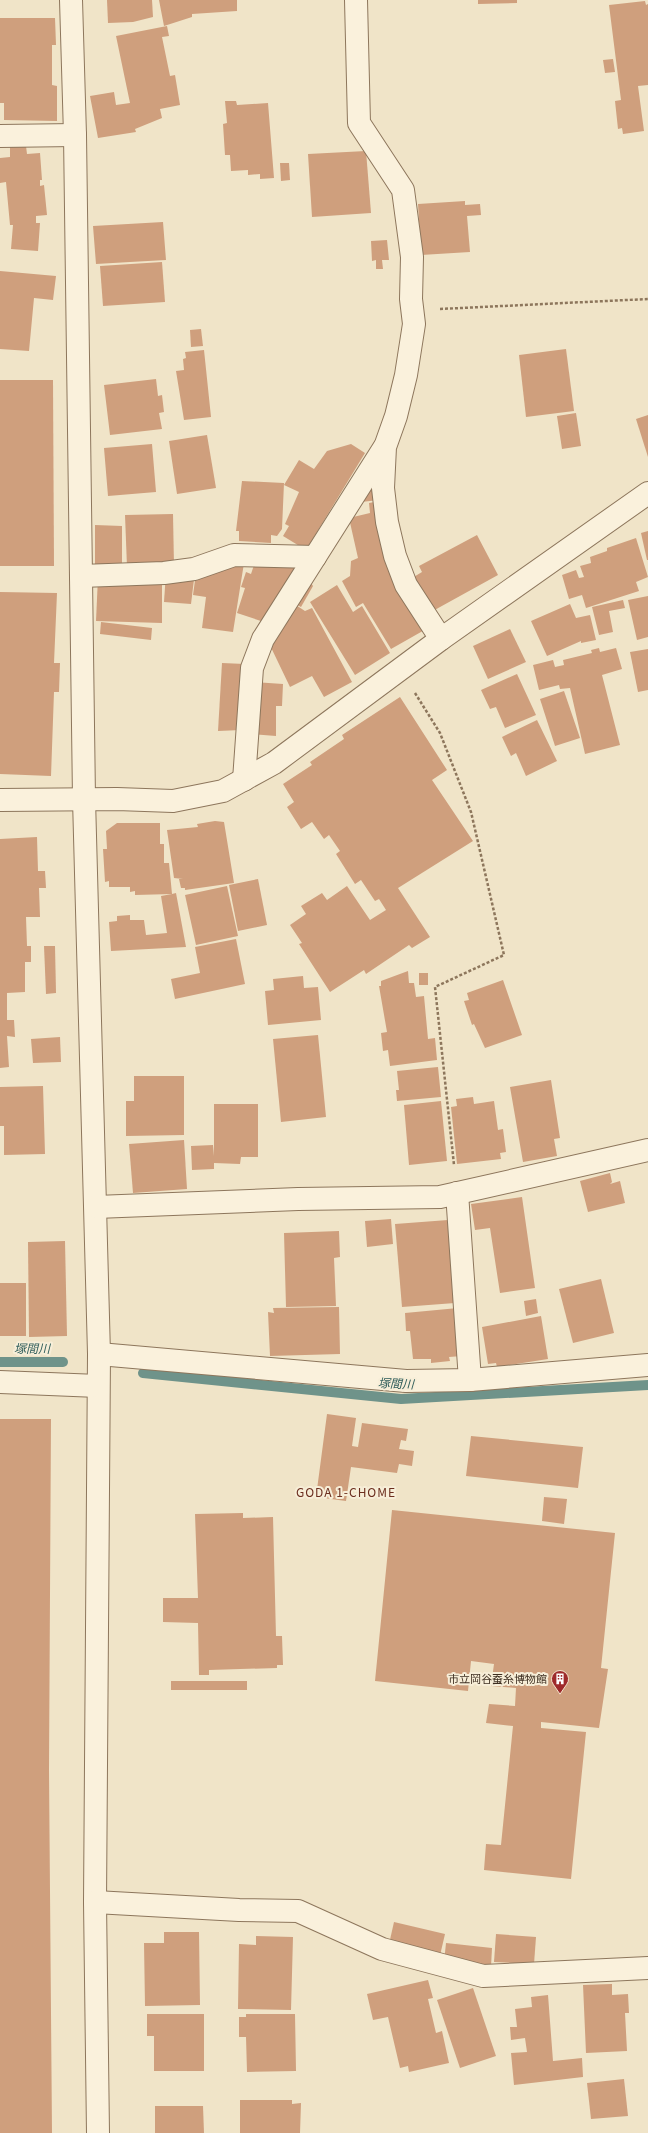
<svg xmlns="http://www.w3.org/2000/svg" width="648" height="2133" font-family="Georgia,'Noto Sans JP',serif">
<rect width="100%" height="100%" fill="#f0e4c8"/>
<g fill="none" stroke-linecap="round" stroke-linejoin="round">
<g stroke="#6f938a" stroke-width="10">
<polyline points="0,1362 63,1362"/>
<polyline points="143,1373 401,1399 648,1385"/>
</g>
</g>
<g fill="#cf9f7d">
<polygon points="107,0 152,0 153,17 133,22 108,23"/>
<polygon points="159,0 237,0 237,11 192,14 192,17 164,26"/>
<polygon points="478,0 517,0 517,3 478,4"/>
<polygon points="645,1 646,5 648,4 648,85 638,86 644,131 623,134 622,128 618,129 615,101 621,100 609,5"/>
<polygon points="0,18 55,18 56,45 52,45 52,85 57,86 57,121 4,120 4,103 0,103"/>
<polygon points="167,26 169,36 162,37 170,76 175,75 180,105 160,109 162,118 135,129 136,132 98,138 90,96 114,92 116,105 130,103 116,36"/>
<polygon points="613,59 615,72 605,73 603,60"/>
<polygon points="225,101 236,101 237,105 268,103 274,178 260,179 260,174 248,175 248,170 231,171 230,155 225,155 223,124 227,123"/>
<polygon points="26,146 27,154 40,153 42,180 40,180 40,186 44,185 47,215 36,216 36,223 40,223 38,251 11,249 13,225 10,225 6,182 0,183 0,158 10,157 10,147"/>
<polygon points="366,151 371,213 312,217 308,154"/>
<polygon points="280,163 289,163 290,180 281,181"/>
<polygon points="465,201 465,205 480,204 481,215 467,216 470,252 421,255 418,204"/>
<polygon points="163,222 166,260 130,262 129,249 130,262 96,264 93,226"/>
<polygon points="387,240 389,260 382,260 383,269 376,269 376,260 372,261 371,241"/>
<polygon points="162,262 165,302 103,306 100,266"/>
<polygon points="0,271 56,276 53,300 34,298 29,351 0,349"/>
<polygon points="201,329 203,346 191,347 190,330"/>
<polygon points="566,349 574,411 526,417 519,355"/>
<polygon points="204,350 211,417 184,420 176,371 184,370 183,359 186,358 185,352"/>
<polygon points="156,379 158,396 162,395 164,412 159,413 162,429 110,435 104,385"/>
<polygon points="0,380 53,380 54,566 0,566"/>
<polygon points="576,413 581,446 562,449 557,416"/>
<polygon points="648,415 648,457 636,419"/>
<polygon points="207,435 216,488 177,494 169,441"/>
<polygon points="152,444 156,492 108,496 104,448"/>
<polygon points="351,444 365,453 306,550 283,536 289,526 285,524 299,492 284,485 299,460 314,469 327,451"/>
<polygon points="366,474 379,500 361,502"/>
<polygon points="242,481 284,483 282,529 277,536 271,535 271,543 239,541 239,531 236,531"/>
<polygon points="380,501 428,628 391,649 363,603 356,607 342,581 350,576 351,561 358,558 349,518 370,513 369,503"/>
<polygon points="173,514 174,566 127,567 125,515"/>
<polygon points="95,525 122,526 122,572 95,572"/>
<polygon points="648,531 648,560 647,560 641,533"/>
<polygon points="477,535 498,575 431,612 412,578 422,572 419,566"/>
<polygon points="636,538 648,577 636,582 639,591 586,608 582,595 569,599 562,575 576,570 579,578 584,577 580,566 591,563 590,557 607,551 607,548"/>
<polygon points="258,553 305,554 264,622 237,613 245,588 241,587 246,572 251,574"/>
<polygon points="244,563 233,632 202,628 206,597 193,595 197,566"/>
<polygon points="195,571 191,604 164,602 166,572"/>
<polygon points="98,577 162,579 162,623 96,621"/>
<polygon points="311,583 313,586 301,607 288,600"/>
<polygon points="337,585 353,612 362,606 390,653 355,675 310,602"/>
<polygon points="0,592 57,593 54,663 60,663 59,692 54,692 51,776 0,774"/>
<polygon points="648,596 648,637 637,640 628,600"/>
<polygon points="288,600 305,611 312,608 352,682 324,697 312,676 290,687 266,637"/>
<polygon points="623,600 625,608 609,611 613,632 599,635 592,607"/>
<polygon points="570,604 576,618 590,615 596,640 581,643 581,641 547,656 531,621"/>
<polygon points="101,622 152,628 151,640 100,634"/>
<polygon points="510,629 526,662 488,679 473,646"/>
<polygon points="599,648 600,652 616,648 622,669 602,675 620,745 585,754 570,688 560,689 559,685 539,690 533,665 553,660 555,667 564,665 563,660 592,653 591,650"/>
<polygon points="648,649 648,690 638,692 630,652"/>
<polygon points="222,663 245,664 241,730 218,731"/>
<polygon points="517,674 536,715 505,728 496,707 490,709 481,690"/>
<polygon points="253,682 283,684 282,706 276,706 276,736 249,734"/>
<polygon points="564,691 580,738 555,746 540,699"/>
<polygon points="400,697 447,770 432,780 473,841 398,888 430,937 412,948 409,945 366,974 364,970 330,992 299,944 302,943 290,925 306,914 301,906 322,893 327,900 347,886 370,920 386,910 379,899 375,901 361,880 355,884 336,854 340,851 329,835 324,839 312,822 301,829 287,807 294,802 283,784 312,765 310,762 344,739 342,735"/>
<polygon points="537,720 557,761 526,776 516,753 511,756 502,737"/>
<polygon points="215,821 224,822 234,883 185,890 185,888 181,888 179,879 183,879 174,878 167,830 198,827 197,824"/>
<polygon points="117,823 160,823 160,844 164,844 164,863 169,863 172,894 176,893 186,947 111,951 109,922 117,921 117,916 130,915 130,920 144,920 146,935 167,933 161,896 172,894 135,895 135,891 130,892 130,887 109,887 109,881 105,882 103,849 107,849 106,831"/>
<polygon points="37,837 38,871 45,871 46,888 39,888 40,917 26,917 27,946 31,946 31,962 25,962 25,992 7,993 7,1020 14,1020 15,1037 7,1036 9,1067 0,1068 0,839"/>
<polygon points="258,879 267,925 238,931 229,885"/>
<polygon points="227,886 238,936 196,945 185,895"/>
<polygon points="236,939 245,984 175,999 171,979 200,973 195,947"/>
<polygon points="44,946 55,946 56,993 46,994"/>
<polygon points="408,971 409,983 414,983 416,997 424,996 428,1039 435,1038 437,1060 390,1066 388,1050 383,1051 381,1033 387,1032 379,986 381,986 381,981"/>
<rect x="419" y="973" width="9" height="12"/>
<polygon points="303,976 304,988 318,987 321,1020 268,1025 265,991 274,990 273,979"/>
<polygon points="503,980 522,1035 485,1048 474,1024 472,1025 464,1001 469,1000 467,993"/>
<polygon points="318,1035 326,1117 281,1122 273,1039"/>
<polygon points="60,1037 61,1062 33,1063 31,1039"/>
<polygon points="438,1067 441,1097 397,1101 396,1090 399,1090 397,1071"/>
<polygon points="134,1076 184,1076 184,1135 126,1136 126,1101 134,1101"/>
<polygon points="551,1080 560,1138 554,1139 557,1156 523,1162 510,1087"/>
<polygon points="43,1086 45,1154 4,1155 4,1126 0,1126 0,1087"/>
<polygon points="473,1097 474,1104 494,1101 498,1130 503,1129 506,1152 500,1153 501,1159 457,1164 451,1107 457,1106 456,1099"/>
<polygon points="441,1101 447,1161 409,1165 404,1105"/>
<polygon points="214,1104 258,1104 258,1157 241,1157 240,1164 214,1163 214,1169 192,1170 191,1146 213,1145 214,1156"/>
<polygon points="184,1140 187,1189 133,1193 129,1144"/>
<polygon points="610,1173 612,1182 610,1184 620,1181 625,1203 588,1212 580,1181"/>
<polygon points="522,1197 535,1288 500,1293 490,1228 475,1230 471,1204"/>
<polygon points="391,1219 393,1244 367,1247 365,1221"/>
<polygon points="448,1220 455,1303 402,1307 395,1224"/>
<polygon points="339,1231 340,1257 334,1258 336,1306 286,1307 284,1233"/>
<polygon points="65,1241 67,1336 29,1337 28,1242"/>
<polygon points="601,1279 614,1333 573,1343 559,1289"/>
<rect x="0" y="1283" width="26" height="53"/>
<polygon points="536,1299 538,1313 526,1316 524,1301"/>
<polygon points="339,1307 340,1354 270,1356 268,1312 274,1313 273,1308"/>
<polygon points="458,1308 462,1356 449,1357 450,1361 431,1363 431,1359 413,1359 410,1331 406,1331 405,1313"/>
<polygon points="541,1316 548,1359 497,1367 496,1363 488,1364 482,1327"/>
<polygon points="327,1414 356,1418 352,1446 358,1447 362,1423 408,1429 406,1441 401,1440 399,1449 414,1451 412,1466 399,1464 397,1473 351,1467 346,1501 316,1497"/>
<polygon points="0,1419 51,1419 49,1770 52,2133 0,2133"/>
<polygon points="471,1436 583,1447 578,1488 466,1476"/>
<polygon points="544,1497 567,1499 564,1524 542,1521"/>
<polygon points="392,1510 615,1533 601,1668 608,1669 599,1728 541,1722 541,1728 586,1732 571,1879 484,1870 486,1844 501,1845 513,1726 486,1723 489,1704 515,1706 516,1688 491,1686 494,1664 471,1661 468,1691 375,1681"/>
<polygon points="243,1513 243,1518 273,1517 276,1636 282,1636 283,1665 277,1665 277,1668 209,1670 209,1675 199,1675 198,1623 163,1622 163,1598 198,1598 195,1514"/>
<rect x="171" y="1681" width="76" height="9"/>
<polygon points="394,1922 445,1934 438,1964 387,1953"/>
<polygon points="164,1932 199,1932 200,2005 145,2006 144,1943 164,1943"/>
<polygon points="496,1934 536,1937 534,1964 494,1962"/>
<polygon points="256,1936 293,1937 291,2010 238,2009 239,1944 256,1945"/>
<polygon points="446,1943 492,1948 491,1967 444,1962"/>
<polygon points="428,1980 433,1998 428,1999 436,2033 442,2031 449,2063 409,2072 408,2066 400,2068 388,2017 373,2020 367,1994"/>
<polygon points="612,1984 612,1995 628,1994 629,2013 625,2013 627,2051 586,2053 583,1985"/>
<polygon points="473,1988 496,2056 460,2068 437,2000"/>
<polygon points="548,1995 553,2061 582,2058 583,2077 514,2085 511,2053 527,2052 525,2038 511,2040 510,2027 517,2027 515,2009 532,2007 531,1997"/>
<polygon points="147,2014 204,2014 204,2071 154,2071 154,2036 147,2036"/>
<polygon points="246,2014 295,2014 296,2071 247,2072 246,2037 239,2037 239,2017 246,2017"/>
<polygon points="624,2079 628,2116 591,2119 587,2083"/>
<polygon points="240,2100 292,2100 292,2104 301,2103 300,2133 240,2133"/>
<polygon points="155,2106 203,2106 204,2133 155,2133"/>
</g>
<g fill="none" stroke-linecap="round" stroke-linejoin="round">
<defs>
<g id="minor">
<polyline points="71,0 75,135 84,799 99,1354 95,1902 98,2133"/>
<polyline points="356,0 359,123 403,190 412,257 411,299 414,324 406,375 396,416 385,447 383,488 387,522 395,556 406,585 441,639"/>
<polyline points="0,136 75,135"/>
<polyline points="81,576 164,573 194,569 234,555 315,557"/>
<polyline points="244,780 252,668 263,639 384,448"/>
<polyline points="0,800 117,799 173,801 223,791 274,763 441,639 648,493"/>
<polyline points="457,1193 470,1380"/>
<polyline points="96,1207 298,1199 440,1197 648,1150"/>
<polyline points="99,1354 406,1381 470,1380 648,1365"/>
<polyline points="0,1382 98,1386"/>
<polyline points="95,1902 239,1910 298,1911 382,1949 483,1976 648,1968"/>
</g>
</defs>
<use href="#minor" stroke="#8d765c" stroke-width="24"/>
<g stroke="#8d765c" stroke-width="2.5" stroke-dasharray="3 2" stroke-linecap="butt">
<polyline points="440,309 648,299"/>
<polyline points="415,693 440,733 471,812 504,955 435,987 454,1165"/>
</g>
<use href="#minor" stroke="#faf1dc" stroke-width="22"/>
</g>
<defs>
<symbol id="building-pin" viewBox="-11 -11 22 30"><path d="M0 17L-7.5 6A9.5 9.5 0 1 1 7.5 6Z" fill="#9e2a2b" stroke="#f7eed8"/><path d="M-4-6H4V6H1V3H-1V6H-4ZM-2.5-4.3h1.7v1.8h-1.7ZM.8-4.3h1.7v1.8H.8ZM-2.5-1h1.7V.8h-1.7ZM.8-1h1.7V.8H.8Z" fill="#fff"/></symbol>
</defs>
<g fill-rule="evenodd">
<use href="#building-pin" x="550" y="1669" width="20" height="27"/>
</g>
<g text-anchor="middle" stroke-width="4" stroke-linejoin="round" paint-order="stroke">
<g font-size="11" fill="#3d2e20" stroke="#f7eed8" text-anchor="end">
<text x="547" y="1683">市立岡谷蚕糸博物館</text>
</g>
<g font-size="12" font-style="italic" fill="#2f5d5a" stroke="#f7eed8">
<text x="32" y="1353">塚間川</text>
<text transform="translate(396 1384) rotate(2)" y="4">塚間川</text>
</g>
<g font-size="12" letter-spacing="1" fill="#6b2e1e" stroke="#f7eed8">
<text x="346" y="1497">GODA 1-CHOME</text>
</g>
</g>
</svg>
